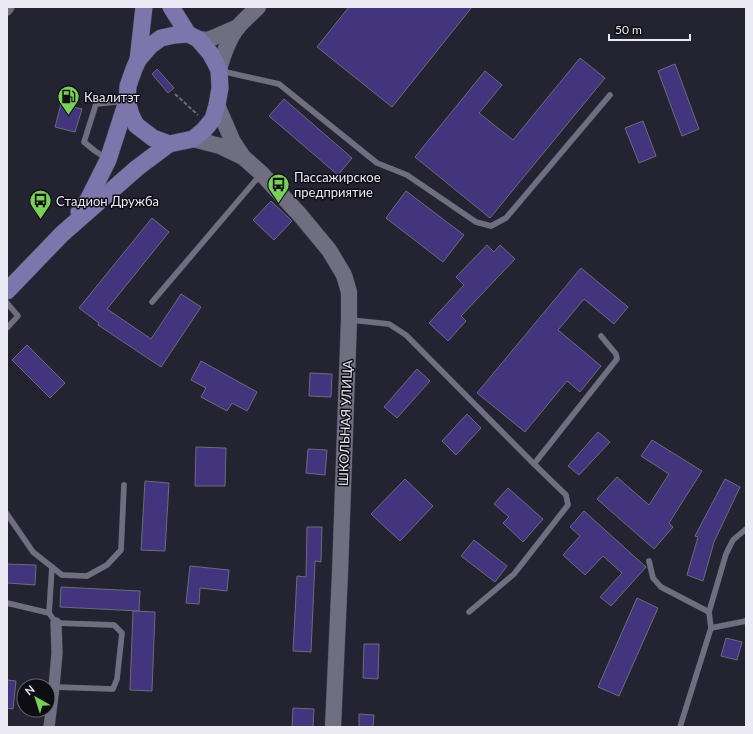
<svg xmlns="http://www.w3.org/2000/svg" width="753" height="734" font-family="Lato,sans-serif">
<rect width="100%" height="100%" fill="#242332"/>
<g fill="#42357d" stroke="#6c6b7c">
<polygon points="349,7 472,7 392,107 317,47"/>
<polygon points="580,58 605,78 490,218 415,157 485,71 502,85 479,113 513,140"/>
<polygon points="675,64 699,129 682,136 658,71"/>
<polygon points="157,69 174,88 168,93 152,74"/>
<polygon points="284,99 352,158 338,175 269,116"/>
<polygon points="61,104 82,109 75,132 55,127"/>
<polygon points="643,121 656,156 639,163 625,128"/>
<polygon points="406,191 464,235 443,262 386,218"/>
<polygon points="271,201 292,221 274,240 253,220"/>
<polygon points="152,218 169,232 107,309 151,339 181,294 201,307 161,367 98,325 99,323 79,308"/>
<polygon points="487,245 494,252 500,245 515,259 461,316 466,321 448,341 429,323 464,285 456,277"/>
<polygon points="581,268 628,307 614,324 584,299 558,330 601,366 580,392 567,381 525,432 477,393"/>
<polygon points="27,345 65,383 50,398 12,360"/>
<polygon points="201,361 257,392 247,411 232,403 227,411 201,397 206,388 191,380"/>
<polygon points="417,369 430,381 397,418 384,407"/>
<polygon points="310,373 332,374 331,397 309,396"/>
<polygon points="467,414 481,428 456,455 442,441"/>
<polygon points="598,432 610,442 579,475 568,466"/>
<polygon points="652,440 702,471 669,523 673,527 654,549 597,499 617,477 649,505 669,474 641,456"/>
<polygon points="196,447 226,448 225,486 195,486"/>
<polygon points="308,449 327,450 325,475 306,473"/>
<polygon points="405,479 433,506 400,541 371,514"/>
<polygon points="725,479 740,487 714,542 703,581 687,575 698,537 695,536"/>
<polygon points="145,481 169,483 165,551 141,550"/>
<polygon points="508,488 543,519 523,542 503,523 509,517 494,504"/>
<polygon points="584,511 646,567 611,606 600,597 622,573 603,556 585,575 563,555 580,536 570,527"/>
<polygon points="307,527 322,527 321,562 315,561 311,652 293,651 297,576 306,577"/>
<polygon points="474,540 507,566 495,582 461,556"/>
<polygon points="7,564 36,565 35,585 7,583"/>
<polygon points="190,566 229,570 227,591 200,588 199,604 186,603"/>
<polygon points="61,587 140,591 139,611 60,607"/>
<polygon points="637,598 658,608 619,696 598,687"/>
<polygon points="133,611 155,612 152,691 130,690"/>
<polygon points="726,638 742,642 737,660 721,656"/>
<polygon points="364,644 379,644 378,679 363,678"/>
<polygon points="7,680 16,681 13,709 7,708"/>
<polygon points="293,708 314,709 313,727 292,727"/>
<polygon points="359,714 374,715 373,727 359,727"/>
</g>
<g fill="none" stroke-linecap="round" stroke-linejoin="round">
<defs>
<g id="service">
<polyline points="221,71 279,84 377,163 407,175 476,222 491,226 506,218 610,95"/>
<polyline points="106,158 95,151 84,142 96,104 125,101"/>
<polyline points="152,302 261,174"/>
<polyline points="7,303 18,316 7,328"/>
<polyline points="351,320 389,324 406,335 534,464 566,495 568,505 514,574 469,612"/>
<polyline points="534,464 617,359 616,354 601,336"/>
<polyline points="7,514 33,552 62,575 87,576 107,565 121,550 124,485"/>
<polyline points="649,561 653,578 661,587 709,612"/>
<polyline points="52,567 49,613 56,623 114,625 122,633 117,679 113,689 54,687"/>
<polyline points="7,603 49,613"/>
<polyline points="711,628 746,621"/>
<polyline points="680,727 711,628 709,612 726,554 733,540 746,529"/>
</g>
<g id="minor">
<polyline points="7,10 9,7"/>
<polyline points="49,727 54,687 57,653 56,623"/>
</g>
<g id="secondary">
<polyline points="198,39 208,40 238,27"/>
<path d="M219 70C223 55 228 39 238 27 244 20 251 14 258 7"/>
<polyline points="217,105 233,142 243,157 261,173 300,215 329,250 344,275 349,292 349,319 340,573 333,727"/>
<polyline points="193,139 220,146 243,157"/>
</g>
<g id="primary">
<polyline points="138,60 144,7"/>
<polyline points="127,101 131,115 136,125 153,138 169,144"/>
<polyline points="79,212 88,200 108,160 127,101 128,86 134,69 138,60 150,46 161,38 175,35 188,34"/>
<polyline points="7,291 62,234 137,168 169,144 193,139 204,130 213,119 217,105 220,88 219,70 214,60 210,53 198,39 188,34 171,7"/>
</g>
</defs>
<use href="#service" stroke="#3e3d49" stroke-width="6"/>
<use href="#minor" stroke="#3e3d49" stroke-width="12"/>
<use href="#secondary" stroke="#3e3d49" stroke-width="17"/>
<use href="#primary" stroke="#3e3d49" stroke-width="18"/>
<polyline stroke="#6c6b79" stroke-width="2" stroke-dasharray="4 2" stroke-linecap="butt" points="175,94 198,115"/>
<use href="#service" stroke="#706f81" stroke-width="5.5"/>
<use href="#minor" stroke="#706f81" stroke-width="11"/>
<use href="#secondary" stroke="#706f81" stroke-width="16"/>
<use href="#primary" stroke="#7c76ad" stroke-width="17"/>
</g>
<defs>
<symbol id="fuel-pin" viewBox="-11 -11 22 30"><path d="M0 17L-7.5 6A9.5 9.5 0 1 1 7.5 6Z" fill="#7ad157" stroke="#0e0d14"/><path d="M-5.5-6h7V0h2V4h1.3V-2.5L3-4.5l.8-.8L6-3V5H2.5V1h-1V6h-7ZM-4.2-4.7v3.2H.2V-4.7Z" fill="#111"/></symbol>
<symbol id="bus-pin" viewBox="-11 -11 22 30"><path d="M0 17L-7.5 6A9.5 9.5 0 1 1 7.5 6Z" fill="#7ad157" stroke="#0e0d14"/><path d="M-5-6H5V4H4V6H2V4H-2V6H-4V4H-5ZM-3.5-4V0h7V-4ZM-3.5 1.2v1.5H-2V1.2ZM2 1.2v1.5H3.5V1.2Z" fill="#111"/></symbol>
</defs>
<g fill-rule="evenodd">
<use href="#fuel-pin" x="56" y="84" width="25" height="34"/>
<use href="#bus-pin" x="266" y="172" width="25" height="34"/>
<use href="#bus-pin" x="28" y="188" width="25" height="34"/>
</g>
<g text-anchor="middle" stroke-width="3" stroke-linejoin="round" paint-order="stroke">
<g font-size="13" fill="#ebeaf5" stroke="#0e0d14" text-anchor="start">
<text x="84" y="102">Квалитэт</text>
<text x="294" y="182">Пассажирское<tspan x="294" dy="15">предприятие</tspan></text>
<text x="56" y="206">Стадион Дружба</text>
</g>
<g font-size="13" fill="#ebeaf5" stroke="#0e0d14">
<text transform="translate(345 423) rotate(-88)" y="5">ШКОЛЬНАЯ УЛИЦА</text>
</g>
</g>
<rect width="753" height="734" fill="none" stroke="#ebeaf5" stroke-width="16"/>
<g transform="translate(36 698) rotate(321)"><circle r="19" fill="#0e0d14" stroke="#66656e"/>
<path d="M0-3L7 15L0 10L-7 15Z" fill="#7ad157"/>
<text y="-6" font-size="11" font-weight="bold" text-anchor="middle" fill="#ebeaf5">N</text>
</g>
<path d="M609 34v6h81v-6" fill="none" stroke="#ebeaf5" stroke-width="2"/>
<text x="615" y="34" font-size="12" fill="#ebeaf5" stroke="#0e0d14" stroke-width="3" paint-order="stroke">50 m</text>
</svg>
